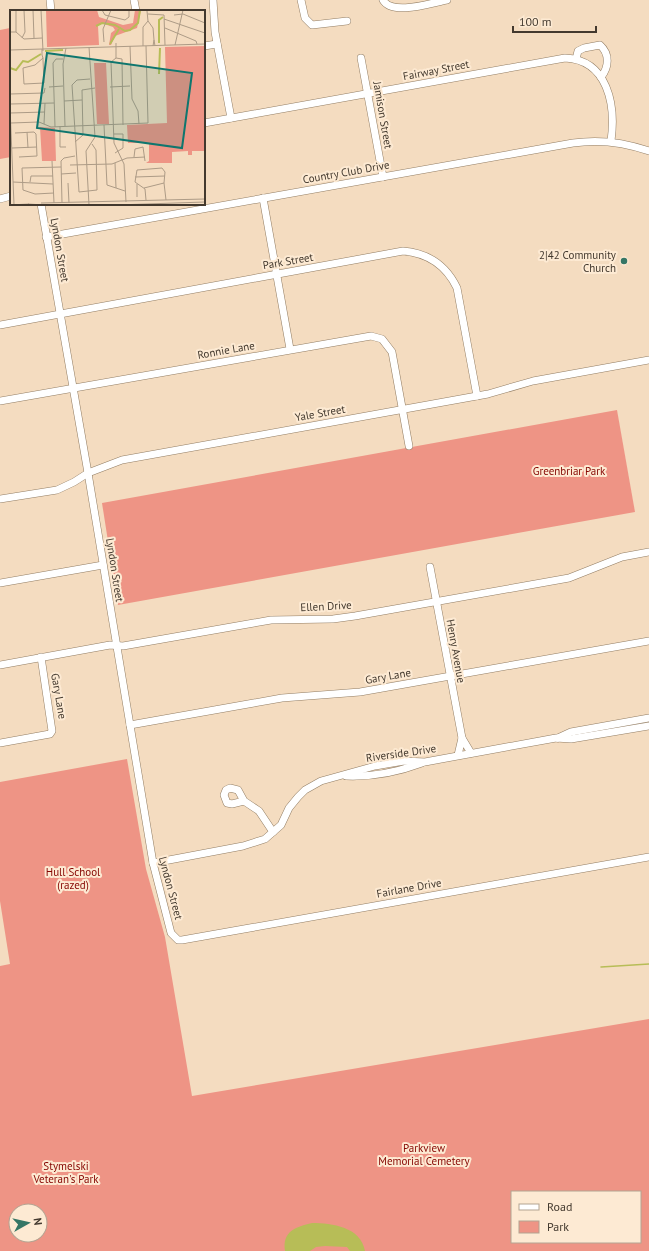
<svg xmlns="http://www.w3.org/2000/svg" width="649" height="1251" font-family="'PT Sans',sans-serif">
<rect width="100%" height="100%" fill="#f4dcc0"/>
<g fill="#ee9485" fill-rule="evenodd">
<polygon points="10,28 11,157 0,159 0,30"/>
<polygon points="617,410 635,512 118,605 102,503"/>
<path d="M127 759 146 869 165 937 192 1096 649 1019V1251H0V966L10 964 0 901V782ZM512 1192H640V1242H512ZM16 1211H40V1235H16Z"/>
</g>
<path fill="#b7bd57" d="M312 1223C332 1223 361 1227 365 1251H350L347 1247 325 1246 316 1247 310 1251H285C282 1231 296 1227 312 1223Z"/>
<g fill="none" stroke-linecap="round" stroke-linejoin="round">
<polyline stroke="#b7bd57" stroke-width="1.5" points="601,967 649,964"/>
<defs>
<g id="minor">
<polyline points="50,0 51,11"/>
<polyline points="134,0 136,11"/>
<polyline points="213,0 215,32 231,118"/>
<polyline points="301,0 305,18 312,25 347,21"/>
<path d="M383 0C392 16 431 3 447 0"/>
<polyline points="204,46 217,44"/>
<polyline points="361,58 383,177"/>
<path d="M576 59 578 51 584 48 600 45C610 54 609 67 601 77"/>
<path d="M204 123 565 58C608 60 616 105 611 141"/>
<polyline points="263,198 290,349"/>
<polyline points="0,199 11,196"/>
<polyline points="41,204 88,473 153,863 171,933 178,940 182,940 649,857"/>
<path d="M46 237 573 143C600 139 623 142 649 151"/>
<path d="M0 325 403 251C427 253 446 265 457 288L477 396"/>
<polyline points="0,401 371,336 382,339 392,352 409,446"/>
<polyline points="0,499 57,490 74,482 88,473 122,460 488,394 533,381 649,360"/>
<polyline points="430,567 462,738"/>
<polyline points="0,583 103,565"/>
<polyline points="0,665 110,645 123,646 271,620 333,619 355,616 569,578 622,557 649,552"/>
<polyline points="130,725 282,698 360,692 649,641"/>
<polyline points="558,738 571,732 649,718"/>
<polyline points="0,743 50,734 52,731 41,657"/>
<polyline points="458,755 462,738 471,753"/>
<path d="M346 776C371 777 398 772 422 763"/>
<polyline points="244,801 232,804 227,803 224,795 226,790 230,788 238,790 244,801 259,811 273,832"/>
<polyline points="153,863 243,846 265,839 281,825 289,808 298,797 305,790 321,781 375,766 404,761 425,762 556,738 571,739 649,726"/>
</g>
</defs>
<use href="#minor" stroke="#927d63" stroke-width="8"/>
<use href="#minor" stroke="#fff" stroke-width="7"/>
</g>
<circle fill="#357665" stroke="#fdead3" stroke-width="1.5" cx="624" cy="261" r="4"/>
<g text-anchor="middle" stroke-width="4" stroke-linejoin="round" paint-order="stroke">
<g font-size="11" fill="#43392e" stroke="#fdead3">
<text transform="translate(436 70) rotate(-11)" y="4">Fairway Street</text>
<text transform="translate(383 115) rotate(80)" y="4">Jamison Street</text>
<text transform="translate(346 172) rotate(-10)" y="4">Country Club Drive</text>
<text transform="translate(60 250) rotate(80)" y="4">Lyndon Street</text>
<text transform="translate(288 261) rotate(-10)" y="4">Park Street</text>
<text transform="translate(226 350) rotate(-10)" y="4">Ronnie Lane</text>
<text transform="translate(320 413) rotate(-10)" y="4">Yale Street</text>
<text transform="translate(115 570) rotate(81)" y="4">Lyndon Street</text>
<text transform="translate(326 606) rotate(-3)" y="4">Ellen Drive</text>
<text transform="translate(456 651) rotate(80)" y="4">Henry Avenue</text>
<text transform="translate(388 676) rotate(-10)" y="4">Gary Lane</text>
<text transform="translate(59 696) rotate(80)" y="4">Gary Lane</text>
<text transform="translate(401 753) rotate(-8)" y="4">Riverside Drive</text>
<text transform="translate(171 888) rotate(75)" y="4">Lyndon Street</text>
<text transform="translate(409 888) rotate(-10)" y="4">Fairlane Drive</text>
</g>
<g font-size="11" fill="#43392e" stroke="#fdead3" text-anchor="end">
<text x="616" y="259">2|42 Community<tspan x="616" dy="13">Church</tspan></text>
</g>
<g font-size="11" fill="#850500" stroke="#fdead3">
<text x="569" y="475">Greenbriar Park</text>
<text x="73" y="876">Hull School<tspan x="73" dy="13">(razed)</tspan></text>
<text x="424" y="1152">Parkview<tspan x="424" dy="13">Memorial Cemetery</tspan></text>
<text x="66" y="1170">Stymelski<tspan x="66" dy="13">Veteran's Park</tspan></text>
</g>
</g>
<g transform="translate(10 10)">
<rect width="195" height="195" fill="#f4dcc0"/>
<path d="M36 0H87L89 7 113 15 123 13 125 0H131L127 18 105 26 101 35H99L101 23 105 20 103 17 91 13 88 16 89 35 37 37ZM195 36V141H182V145H178V141L162 142V153H136L139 151V133H118L117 115 157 113 155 37ZM84 53H96L99 114H87ZM30 117 45 118 46 151H32Z" fill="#ee9485"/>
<path fill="none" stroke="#b7bd57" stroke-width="2" d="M86 16 92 13 105 15 115 21 120 20 128 13 130 0M149 33V10L153 7M100 34 109 19M35 41 53 40M0 58 6 60 13 51 18 52 31 44M149 64 150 38"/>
<path fill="none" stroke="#ad9b86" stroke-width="1" d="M6 0V22M23 0 24 28M31 0 33 41M92 0 95 5 115 10 119 7V0M137 1 138 11 143 18 144 30M138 4 154 5 155 35M164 5 173 4 195 13M154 9 195 23M155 18 186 31 187 34M0 22H6L14 29 32 28M12 28 15 22 14 0M94 32 93 19 101 0M106 33V48M165 35 173 0M120 36 122 89 128 101 129 114M133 36V17L138 11M143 36 144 30 145 36M79 37 85 127 76 141 79 195M32 39V45L33 48V50L34 73 14 74 13 58 25 55 33 48M0 40 195 34M106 48 101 52 104 133 114 154 116 192M106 48 112 49 113 115M80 69 67 70 62 75 69 182 87 180 86 140 82 134M39 77 53 76M100 77 120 76M0 84 34 83 35 78M54 91 72 90M0 94 44 93M0 97 4 195M0 103 35 102M1 113 29 112 41 117 138 113 136 36M34 114 35 93M94 115 97 175 115 181M50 116V137H56M55 116 53 54 56 38M45 117 43 53 46 49H53M17 122 18 138M5 123 24 122 26 124 27 146 9 147M104 124H113V138L105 143M65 132 73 125 72 80 85 78M2 138 27 137M124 147 125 139 133 137 135 151M42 151 44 193M105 153 106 178M60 155 102 154 117 148 135 147M51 164 66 163M125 167 155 166M3 172 43 174M20 172 21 166H43M58 173 59 193M154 173 156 190M134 178 154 173M44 183 25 184 13 180 12 158 51 157M127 187V174M136 190 135 179 125 172 127 160 152 158 155 162 154 173M31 193 195 189M52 193 51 151 54 148 65 146M18 194 34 195M0 195 19 194M106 195 195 192"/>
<path fill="#0f766e" fill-opacity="0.15" stroke="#0f766e" stroke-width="2" d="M37 43 182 63 172 138 27 118Z"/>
<rect width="195" height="195" fill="none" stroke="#43392e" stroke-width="2"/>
</g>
<rect x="511" y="1191" width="130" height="52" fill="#fdead3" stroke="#b3a391"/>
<rect x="519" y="1204" width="20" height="6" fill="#ffffff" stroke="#b3a391"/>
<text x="547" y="1211" font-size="12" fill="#43392e">Road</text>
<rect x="519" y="1221" width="20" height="12" fill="#ee9485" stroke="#b3a391"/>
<text x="547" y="1231" font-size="12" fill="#43392e">Park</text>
<g transform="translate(28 1223) rotate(82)"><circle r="19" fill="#fdead3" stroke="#b3a391"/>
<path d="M0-3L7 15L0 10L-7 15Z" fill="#357665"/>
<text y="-6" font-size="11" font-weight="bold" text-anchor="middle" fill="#43392e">N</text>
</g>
<path d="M513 26v6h83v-6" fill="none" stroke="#43392e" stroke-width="2"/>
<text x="519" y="26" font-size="12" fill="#43392e" stroke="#fdead3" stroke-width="3" paint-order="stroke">100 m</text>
</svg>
